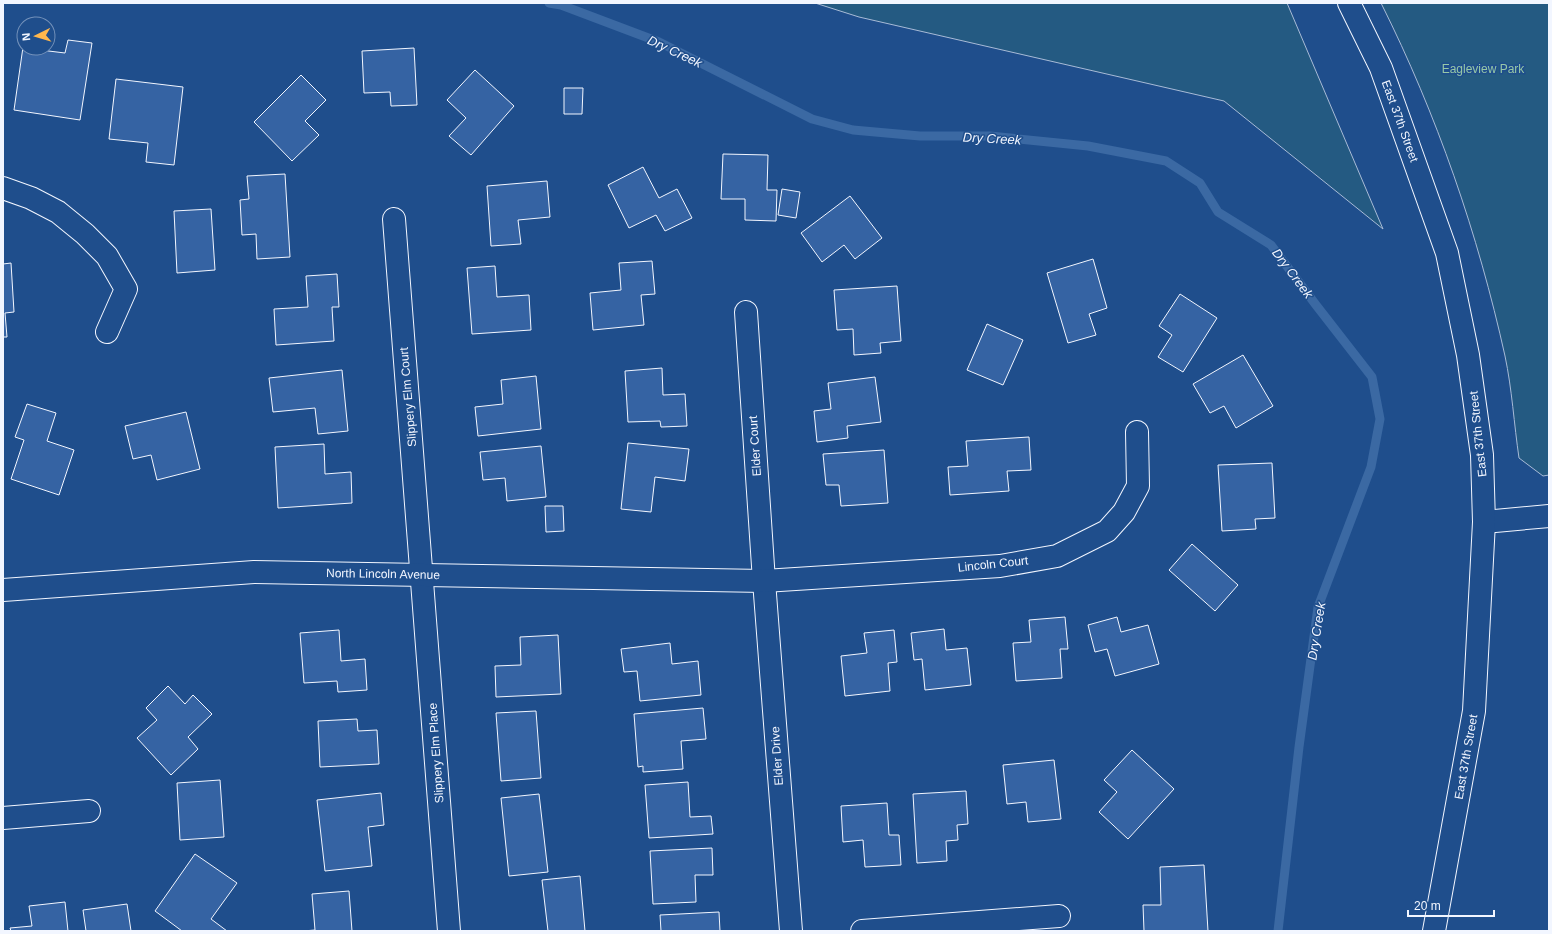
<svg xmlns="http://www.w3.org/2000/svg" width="1552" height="934" font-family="Helvetica,sans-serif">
<rect width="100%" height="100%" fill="#1f4e8c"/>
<g fill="#245a82" stroke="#a8bbd7">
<polygon points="815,3 1287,3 1383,229 1224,101 859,17"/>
<path d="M1381 3H1549V475L1543 476 1519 458C1514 424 1512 389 1505 356 1478 234 1437 115 1381 3Z"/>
</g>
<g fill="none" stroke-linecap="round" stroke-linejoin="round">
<polyline stroke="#3b69a3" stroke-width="9" points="549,3 561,5 659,42 812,119 853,130 920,136 990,136 1088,146 1166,161 1200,183 1218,212 1271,245 1316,305 1372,377 1380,419 1371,467 1318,607 1299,747 1278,931"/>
</g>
<g fill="#3563a3" stroke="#f2f6ff">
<polygon points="68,40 92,43 80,120 14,110 23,47 24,48 65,53"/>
<polygon points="414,48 417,105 391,106 390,92 364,93 362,51"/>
<polygon points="475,70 514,106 471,155 449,136 466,118 447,100"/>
<polygon points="301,75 326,100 305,121 319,135 292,161 254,122"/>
<polygon points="116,79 183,87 174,165 146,162 148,143 109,139"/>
<polygon points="564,88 583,88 582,114 564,114"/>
<polygon points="723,154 768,155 767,190 777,190 776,221 745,220 745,199 721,199"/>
<polygon points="643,167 659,198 677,189 692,218 665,231 656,215 629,228 608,185"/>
<polygon points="285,174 290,257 257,259 256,234 242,235 240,200 249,199 247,176"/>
<polygon points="547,181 550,217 518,220 521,244 491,246 487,186"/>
<polygon points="782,189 800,192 796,218 778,215"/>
<polygon points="850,196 882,238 855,259 844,245 822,262 801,233"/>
<polygon points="211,209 215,270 177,273 174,211"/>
<polygon points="1093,259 1107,308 1089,314 1096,335 1068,343 1047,273"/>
<polygon points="652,261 655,294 641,295 644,325 593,330 590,293 621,290 619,263"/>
<polygon points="11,263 14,312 5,313 7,337 3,337 3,264"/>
<polygon points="495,266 497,297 529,295 531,330 472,334 467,268"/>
<polygon points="337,274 339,307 332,307 334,341 276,345 274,309 308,307 306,276"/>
<polygon points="897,286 901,341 880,343 881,353 854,355 853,329 837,330 834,290"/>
<polygon points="1180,294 1217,318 1183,372 1158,357 1172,335 1159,326"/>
<polygon points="987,324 1023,340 1003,385 967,370"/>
<polygon points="1243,355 1273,406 1236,428 1224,406 1210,413 1193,384"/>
<polygon points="662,368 663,395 685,394 687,426 661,427 660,421 628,422 625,371"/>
<polygon points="342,370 348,431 318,434 315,408 273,412 269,378"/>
<polygon points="536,376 541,429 478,436 475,407 503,404 501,380"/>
<polygon points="875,377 881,422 847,426 848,438 817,442 814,411 831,409 828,383"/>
<polygon points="27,404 56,413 47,441 74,450 59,495 11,479 24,440 15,437"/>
<polygon points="186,412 200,469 157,480 151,455 133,459 125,426"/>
<polygon points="1029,437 1031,470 1007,471 1009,491 950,495 948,467 968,466 966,441"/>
<polygon points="628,443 689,449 685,481 655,477 651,512 621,509"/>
<polygon points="324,444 325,474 351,472 352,503 278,508 275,447"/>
<polygon points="541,446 546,497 507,501 505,478 483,480 480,452"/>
<polygon points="884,450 888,503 841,506 839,485 826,485 823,454"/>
<polygon points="1272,463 1275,518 1255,519 1256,529 1222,531 1218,465"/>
<polygon points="545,506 563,506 564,531 546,532"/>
<polygon points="1192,544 1238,585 1215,611 1169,570"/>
<polygon points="1065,617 1068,649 1060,649 1062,678 1016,681 1013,643 1031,642 1029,620"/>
<polygon points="1117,617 1121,632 1148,625 1159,664 1115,676 1107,649 1095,652 1088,625"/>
<polygon points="944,629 946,650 967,648 971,685 925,690 922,659 914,660 911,633"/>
<polygon points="339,630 341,661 365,659 367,690 338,692 337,681 304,683 300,633"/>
<polygon points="894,630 897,662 888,663 890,691 845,696 841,656 867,653 864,633"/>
<polygon points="558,635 561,694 496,697 495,666 521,665 520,637"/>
<polygon points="670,643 672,664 698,661 701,695 640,701 637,671 624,672 621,649"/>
<polygon points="168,686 185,704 193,695 212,714 188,737 198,749 171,775 137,738 157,720 146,708"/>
<polygon points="703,708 706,739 681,741 683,769 643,772 643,766 638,767 634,714"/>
<polygon points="536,711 541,778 501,781 496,713"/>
<polygon points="357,719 358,731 377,730 379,764 320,767 318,721"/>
<polygon points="1132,750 1174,789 1128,839 1099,812 1117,792 1104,780"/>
<polygon points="1054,760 1061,819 1028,822 1026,802 1007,804 1003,765"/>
<polygon points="220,780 224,837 180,840 177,783"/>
<polygon points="688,782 690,817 711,816 713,834 649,838 645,785"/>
<polygon points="966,791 968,824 957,825 958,840 946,841 947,861 917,863 913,794"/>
<polygon points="381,793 384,825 368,827 372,866 325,871 317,800"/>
<polygon points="539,794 548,872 509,876 501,798"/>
<polygon points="887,803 889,835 899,835 901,865 865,867 863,840 843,842 841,806"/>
<polygon points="712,848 713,875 695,875 696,902 653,904 650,851"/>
<polygon points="195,854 237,883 211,919 227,931 182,931 155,911"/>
<polygon points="1204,865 1208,931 1144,931 1143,905 1161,905 1160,867"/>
<polygon points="580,876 585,931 548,931 542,880"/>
<polygon points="349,891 352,931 303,931 315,930 312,894"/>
<polygon points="65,902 68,931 11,931 10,928 32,926 29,906"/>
<polygon points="127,904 131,931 86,931 83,910"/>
<polygon points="719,912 720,931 661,931 660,915"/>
</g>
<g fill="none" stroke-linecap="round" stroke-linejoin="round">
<defs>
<g id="minor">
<polyline points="3,188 31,198 58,212 85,234 107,256 126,289 107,332"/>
<polyline points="394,219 449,931"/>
<polyline points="746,312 764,581 791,931"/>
<polyline points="1484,522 1549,516"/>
<polyline points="3,590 254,572 764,581 1000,566 1057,556 1107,531 1124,512 1138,486 1137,432"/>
<polyline points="3,818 89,811"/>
<polyline points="862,931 1059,916"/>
</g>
<polyline id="major" points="1349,3 1381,68 1447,253 1468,355 1482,455 1484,522 1474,711 1434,931"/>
</defs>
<use href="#minor" stroke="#f2f6ff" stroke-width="24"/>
<use href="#major" stroke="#f2f6ff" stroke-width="24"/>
<use href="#minor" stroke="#1f4e8c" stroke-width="22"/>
<use href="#major" stroke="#1f4e8c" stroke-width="22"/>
</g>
<g text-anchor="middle" stroke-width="3" stroke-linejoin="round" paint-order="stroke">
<g font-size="12" fill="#97c8a6" stroke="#1f4e8c">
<text x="1483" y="73">Eagleview Park</text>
</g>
<g font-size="12" fill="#f2f6ff" stroke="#1f4e8c">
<text transform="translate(1400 121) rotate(70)" y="4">East 37th Street</text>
<text transform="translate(408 397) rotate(-95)" y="4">Slippery Elm Court</text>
<text transform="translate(1478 434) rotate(-96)" y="4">East 37th Street</text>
<text transform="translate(755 446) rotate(-94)" y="4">Elder Court</text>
<text transform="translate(993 564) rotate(-6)" y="4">Lincoln Court</text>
<text transform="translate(383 574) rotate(1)" y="4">North Lincoln Avenue</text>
<text transform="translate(436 753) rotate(-94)" y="4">Slippery Elm Place</text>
<text transform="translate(777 756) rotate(-94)" y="4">Elder Drive</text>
<text transform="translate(1466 757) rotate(-80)" y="4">East 37th Street</text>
</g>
<g font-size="13" font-style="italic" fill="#f2f6ff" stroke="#1f4e8c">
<text transform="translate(675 51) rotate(25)" y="5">Dry Creek</text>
<text transform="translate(992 138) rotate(3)" y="5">Dry Creek</text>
<text transform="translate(1293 273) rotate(53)" y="5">Dry Creek</text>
<text transform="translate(1316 631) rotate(-81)" y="5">Dry Creek</text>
</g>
</g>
<rect width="1552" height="934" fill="none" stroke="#f2f6ff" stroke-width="8"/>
<g transform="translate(36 36) rotate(265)"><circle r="19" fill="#1f4e8c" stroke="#7391ba"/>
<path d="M0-3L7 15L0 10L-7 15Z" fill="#ffb74d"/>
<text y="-6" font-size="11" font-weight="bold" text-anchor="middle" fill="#f2f6ff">N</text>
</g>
<path d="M1408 910v6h86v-6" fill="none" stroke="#f2f6ff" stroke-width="2"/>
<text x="1414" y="910" font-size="12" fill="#f2f6ff" stroke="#1f4e8c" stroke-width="3" paint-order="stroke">20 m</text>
</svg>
